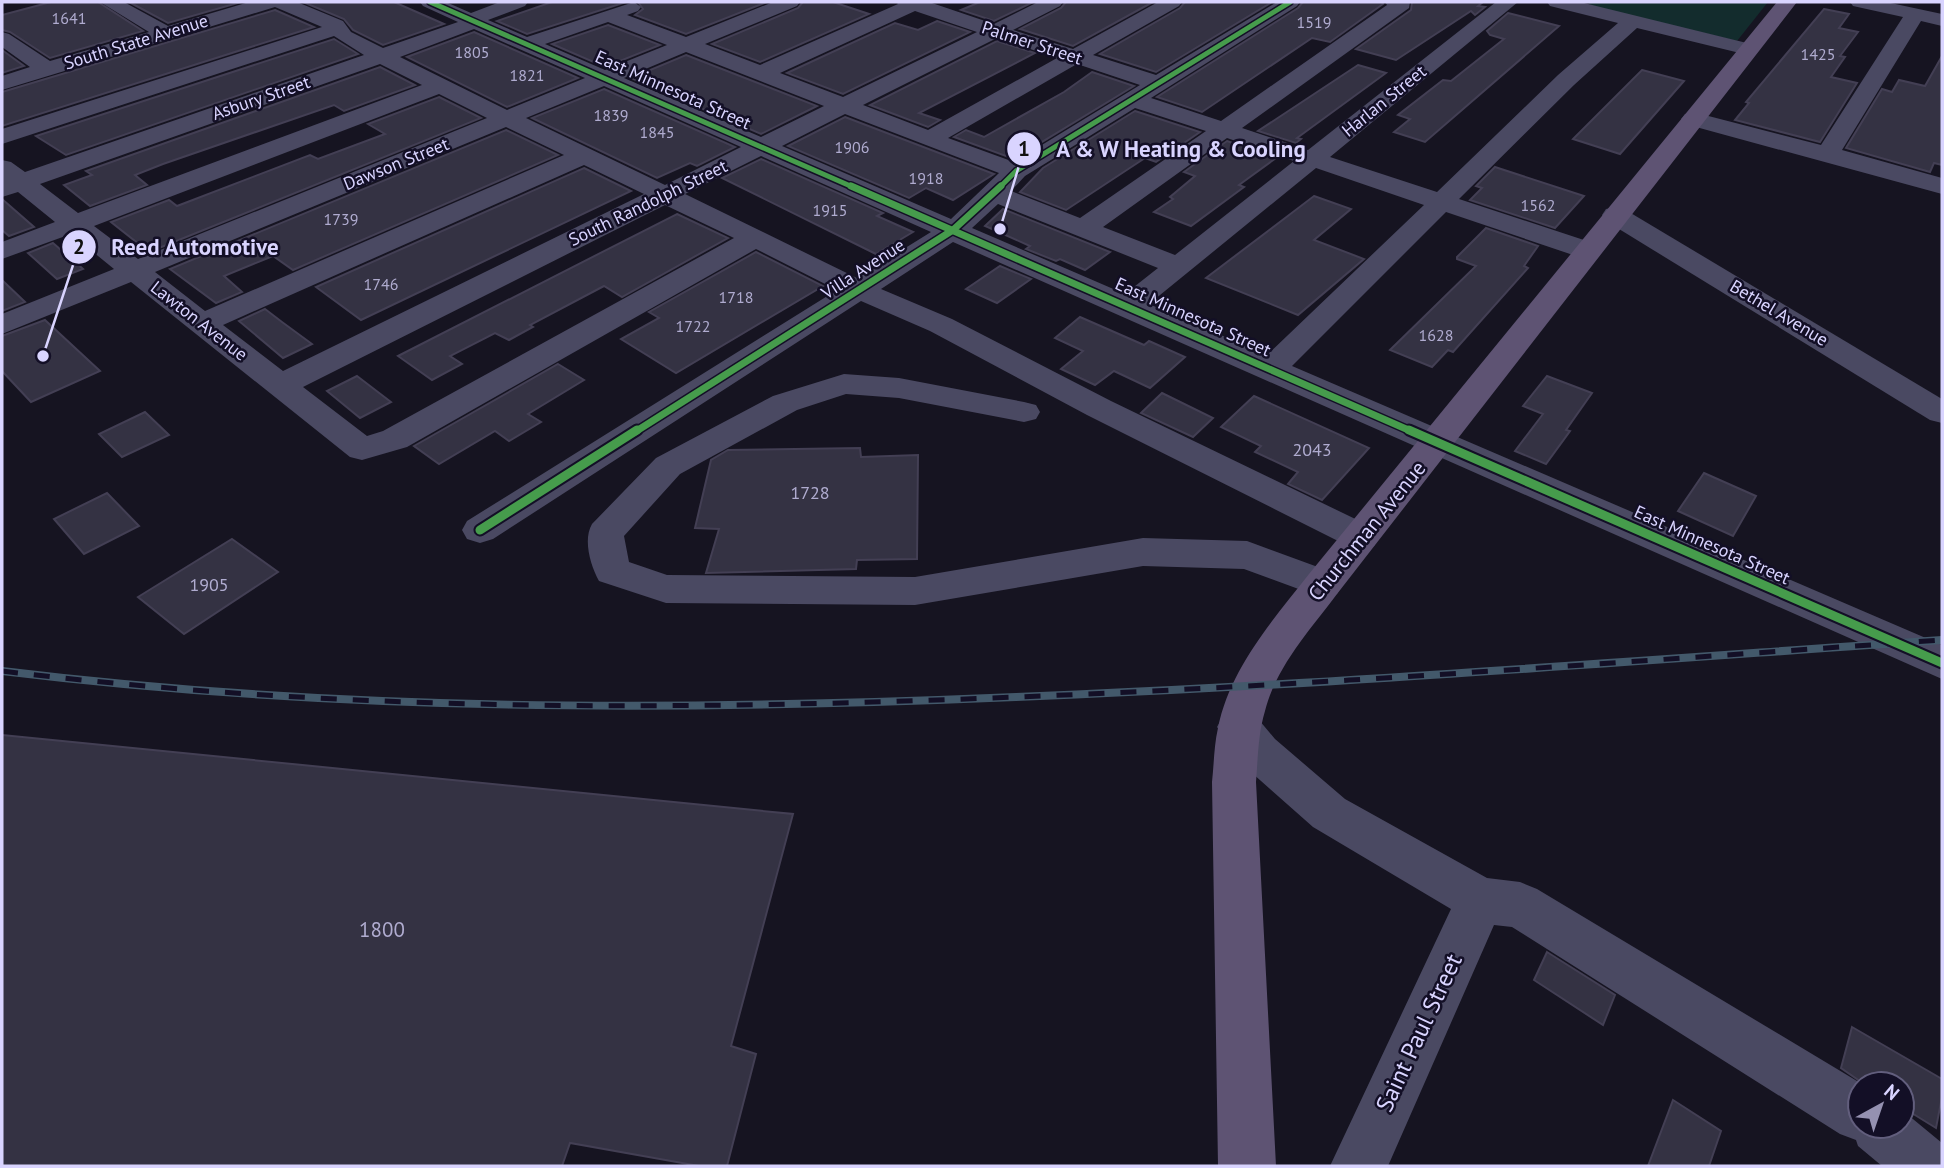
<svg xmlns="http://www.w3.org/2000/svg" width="1944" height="1168" font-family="'PT Sans',sans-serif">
<rect width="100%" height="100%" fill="#161421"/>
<polygon fill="#132c2d" points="1587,2 1768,2 1737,41 1592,6"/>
<g fill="#343243" stroke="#433f54" stroke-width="2">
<polygon points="51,2 98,2 143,31 50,58 10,32 2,30 2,15"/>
<polygon points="129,2 241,2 168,23"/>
<polygon points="303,2 394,2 444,24 383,45 353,30 344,19"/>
<polygon points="552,2 626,2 527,34 497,21"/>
<polygon points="638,2 767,2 686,34 635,15 643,9"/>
<polygon points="803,2 833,2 869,14 760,62 712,44 798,8"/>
<polygon points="980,2 1033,2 994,21 961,10"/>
<polygon points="1066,2 1153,2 1073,46 1020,29 1061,8"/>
<polygon points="1185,2 1272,2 1156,72 1100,54 1180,8"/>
<polygon points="1303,2 1382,2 1383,4 1330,42 1312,38 1202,112 1157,97 1298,8"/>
<polygon points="1412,2 1483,2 1478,6 1485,7 1475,15 1471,11 1396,60 1356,49 1411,10"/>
<polygon points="1824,9 1849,14 1839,28 1858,32 1840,56 1845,57 1831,77 1857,83 1820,142 1735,120 1749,103 1746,102"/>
<polygon points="275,10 314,27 2,126 2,92"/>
<polygon points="1508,13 1559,26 1425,142 1394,132 1410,119 1398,115 1443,80 1451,81 1504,39 1490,35 1487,31"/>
<polygon points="937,21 970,32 843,94 787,73 895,23 918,30"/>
<polygon points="608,25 660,45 605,67 552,44"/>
<polygon points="474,32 578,78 507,107 407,57"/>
<polygon points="334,39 358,54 66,155 36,136"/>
<polygon points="997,41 1035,53 919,113 940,120 928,127 870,105"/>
<polygon points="2,50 24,66 2,73"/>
<polygon points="686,55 817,106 761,134 631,78"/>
<polygon points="1942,56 1942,165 1934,163 1930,172 1846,148 1882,89 1892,92 1899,80 1925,86"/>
<polygon points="1358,65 1386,73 1297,138 1301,139 1296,143 1258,131"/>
<polygon points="380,67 415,85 344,111 334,105 163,164 135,175 147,185 90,206 64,185 92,175 86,171"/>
<polygon points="1642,70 1684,81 1620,154 1573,139"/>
<polygon points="1092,72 1134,86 1014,159 954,137 966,130 984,137 1064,92"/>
<polygon points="604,89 735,147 697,166 690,163 657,178 532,118"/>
<polygon points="439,97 481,118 149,252 111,222 169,200 177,206 310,155 318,159 385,134 368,124"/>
<polygon points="1135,111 1200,132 1156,162 1145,158 1066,210 1020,192 1043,168"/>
<polygon points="845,117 994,174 953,200 926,188 909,198 788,146"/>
<polygon points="506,130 558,155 293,270 273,256 224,276 242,292 216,303 170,269"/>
<polygon points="1227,141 1276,158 1239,185 1244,187 1191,226 1154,212 1173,199 1170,197 1195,176 1184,172"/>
<polygon points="761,159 883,213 877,216 913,232 876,254 722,178"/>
<polygon points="1495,167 1584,196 1555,228 1470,200 1482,188 1476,186"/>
<polygon points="584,168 631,191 361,320 316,287"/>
<polygon points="1314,196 1351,209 1314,240 1364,259 1298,315 1206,278"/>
<polygon points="2,199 34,227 9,236 2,230"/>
<polygon points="1003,209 1110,252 1085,270 1060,259 1056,261 1026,249 1030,246 985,226"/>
<polygon points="677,214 728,238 622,297 604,286 530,325 533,327 509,340 495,333 450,356 462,364 432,380 398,356"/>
<polygon points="1486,228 1538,246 1524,266 1528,268 1453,352 1448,350 1432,367 1390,350 1476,266 1457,259 1457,257"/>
<polygon points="53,243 83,269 57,279 28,253"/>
<polygon points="756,252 823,286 676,373 621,339 659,318 649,312"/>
<polygon points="1000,266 1031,279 997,303 966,289"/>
<polygon points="2,280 25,302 2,311"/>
<polygon points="265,309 282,322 312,344 283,358 239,321"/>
<polygon points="1080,317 1144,345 1149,341 1185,357 1150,388 1114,371 1095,385 1061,369 1083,351 1055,338"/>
<polygon points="45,320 100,371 31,402 2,371 2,336"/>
<polygon points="558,364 584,380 528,414 541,422 509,441 495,431 439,464 414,446"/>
<polygon points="357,376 391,402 360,418 327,391"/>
<polygon points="1547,376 1592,393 1566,430 1570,431 1546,464 1515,451 1543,414 1523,406"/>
<polygon points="1162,393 1213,418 1193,437 1141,413"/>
<polygon points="1254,396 1369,448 1322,500 1288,484 1298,472 1255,452 1261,446 1221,427"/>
<polygon points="145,412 169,435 122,457 99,434"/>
<polygon points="860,448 861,457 918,455 917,559 857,560 856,569 706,573 719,529 695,528 711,460 728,450"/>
<polygon points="1704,473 1756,496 1733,536 1678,511"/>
<polygon points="107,493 139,526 84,554 54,519"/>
<polygon points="232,539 278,572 184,634 138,597"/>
<polygon points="2,735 793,814 731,1046 756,1054 727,1166 699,1166 570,1143 562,1166 2,1166"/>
<polygon points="1547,952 1615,995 1603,1025 1534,980"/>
<polygon points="1852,1027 1942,1079 1942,1097 1936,1128 1902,1107 1902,1084 1864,1084 1841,1068"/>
<polygon points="1673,1100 1721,1131 1709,1166 1648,1166"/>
</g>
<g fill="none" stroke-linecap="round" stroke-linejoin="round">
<g fill="#4a4962" fill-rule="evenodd">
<path d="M100 2H124L168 26 249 2H297L343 21 351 32 383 48 458 22 423 6 420 2H446L471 13 500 2H528L525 6 488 20 527 37 634 2 641 7 638 11 627 15 686 37 773 2H800L797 6 705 44 760 65 898 4 896 2H929L994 24 1038 2H1063L1060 6 1013 30 1073 49 1158 2H1182L1179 6 1093 55 1156 75 1277 2H1300L1297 6 1151 98 1221 121 1387 5 1385 2H1410L1409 8 1242 128 1308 150 1496 2H1518L1330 157 1437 192 1558 75 1618 23 1550 6 1547 2H1580L1755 45 1759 49 1755 53 1748 55 1637 28 1574 85 1459 199 1596 244 1600 250 1596 256 1586 258 1576 256 1446 212 1292 366 1942 645V679L953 242 881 289 952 319 1111 401 1374 528 1379 537 1374 546 1361 550 1348 546 1087 415 930 331 861 301 493 539 480 543 467 539 462 530 467 521 837 290 756 249 407 447 362 460 350 457 131 282 2 334V314L114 269 71 234 2 259V242L55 222 18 192 2 197V160L11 162 25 172 364 55 334 36 2 144V129L322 27 275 7 2 90V76L30 67 2 47V32L9 34 50 61 149 32ZM915 11 977 32 843 97 780 73ZM608 22 667 45 605 70 545 44ZM474 29 585 78 507 110 400 57ZM997 38 1057 58 928 130 863 105ZM686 52 824 106 761 137 624 78ZM380 64 422 85 78 213 40 184ZM1077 64 1140 85 1014 162 948 138ZM604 86 741 147 665 185 526 118ZM439 94 487 118 138 259 94 226ZM1135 108 1206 131 1080 218 1011 191 1025 176ZM845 114 999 173 951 219 782 146ZM506 127 564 155 205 311 155 272ZM1227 138 1294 161 1175 255 1103 227ZM761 156 931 232 857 278 685 194ZM584 165 644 194 283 371 223 325ZM1316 168 1424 205 1267 355 1149 304ZM998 204 1158 268 1125 294 972 228ZM665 205 734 238 383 431 367 436 303 387Z"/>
<polygon points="1850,2 1886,2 1942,14 1942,26 1921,21 1842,150 1942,178 1942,194 1685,124 1681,119 1685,114 1693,112 1821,145 1903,17 1853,6"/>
<polygon points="1615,207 1624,209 1942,399 1942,423 1930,420 1606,221 1602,215 1606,209"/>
<path d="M844 374 899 378 1024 402 1036 405 1040 412 1036 419 1024 422 899 398 846 394 797 410 680 474 624 536 629 562 667 575 915 577 1143 538 1247 541 1337 574 1342 584 1337 594 1323 598 1244 569 1143 566 915 605 666 603 599 581C590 565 583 539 592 524L656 458 773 396Z"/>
<polygon points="1239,709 1254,714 1275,739 1345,799 1487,878 1520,882 1537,889 1862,1084 1860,1084 1860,1126 1902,1126 1902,1110 1942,1143 1942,1166 1882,1166 1858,1146 1856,1140 1840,1134 1512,927 1494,925 1388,1166 1330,1166 1451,909 1313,827 1243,765 1217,727 1224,714"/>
</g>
<path fill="#5e5373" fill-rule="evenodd" d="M1777 2H1797L1337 594C1310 630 1276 667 1265 711 1258 734 1258 758 1256 782L1276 1166H1218L1212 782C1214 764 1214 745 1218 728 1230 668 1273 620 1309 574Z"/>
<defs>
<path id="rail" d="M2 671C339 712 677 711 1016 697 1325 685 1634 661 1942 640"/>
</defs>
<use href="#rail" stroke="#43596b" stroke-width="8"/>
<use href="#rail" stroke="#130f26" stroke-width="5" stroke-dasharray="16" stroke-linecap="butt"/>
<defs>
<g id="cycleway-far2">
<polyline points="430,2 855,188"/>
<polyline points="999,188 1016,171 1290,2"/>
</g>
<g id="cycleway-far1">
<polyline points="851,186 1413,432"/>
<polyline points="635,432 953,230 1001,186"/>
</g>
<g id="cycleway">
<polyline points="1409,430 1942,663"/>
<polyline points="480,530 637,430"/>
</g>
</defs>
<use href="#cycleway-far2" stroke="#130f26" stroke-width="8"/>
<use href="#cycleway-far1" stroke="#130f26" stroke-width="10"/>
<use href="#cycleway" stroke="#130f26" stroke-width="13"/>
<use href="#cycleway-far2" stroke="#469c4c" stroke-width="5"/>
<use href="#cycleway-far1" stroke="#469c4c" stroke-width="7"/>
<use href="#cycleway" stroke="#469c4c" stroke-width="9"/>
</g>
<g text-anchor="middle" stroke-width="5" stroke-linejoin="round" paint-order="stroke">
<g font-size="16" fill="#b0acd0">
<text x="69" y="24">1641</text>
<text x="1314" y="28">1519</text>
<text x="472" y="58">1805</text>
<text x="1818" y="60">1425</text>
<text x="527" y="81">1821</text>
<text x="611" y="121">1839</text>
<text x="657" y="138">1845</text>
<text x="852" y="153">1906</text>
<text x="926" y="184">1918</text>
<text x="1538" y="211">1562</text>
<text x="830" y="216">1915</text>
<text x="341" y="225">1739</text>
<text x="381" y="290">1746</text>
<text x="736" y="303">1718</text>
<text x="693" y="332">1722</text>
<text x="1436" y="341">1628</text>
</g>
<g font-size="18" fill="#d9d4ff" stroke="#130f26">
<text transform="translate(136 42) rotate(-17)" y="6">South State Avenue</text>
<text transform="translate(1032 43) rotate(18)" y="6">Palmer Street</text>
<text transform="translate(673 90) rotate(24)" y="6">East Minnesota Street</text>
<text transform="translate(261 98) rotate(-19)" y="6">Asbury Street</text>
<text transform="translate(1384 101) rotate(-39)" y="6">Harlan Street</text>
<text transform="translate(396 164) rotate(-22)" y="6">Dawson Street</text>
<text transform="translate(648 203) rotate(-26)" y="6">South Randolph Street</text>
<text transform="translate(863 269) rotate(-33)" y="6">Villa Avenue</text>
<text transform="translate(1779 313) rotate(31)" y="6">Bethel Avenue</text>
<text transform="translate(1193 317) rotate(24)" y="6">East Minnesota Street</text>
<text transform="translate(199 321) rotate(38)" y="6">Lawton Avenue</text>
<text transform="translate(1712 545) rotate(24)" y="6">East Minnesota Street</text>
</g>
<g font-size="18" fill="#b0acd0">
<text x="1312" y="456">2043</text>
<text x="810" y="499">1728</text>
<text x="209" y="591">1905</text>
</g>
<g font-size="21" fill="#d9d4ff" stroke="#130f26">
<text transform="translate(1367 531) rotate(-51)" y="7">Churchman Avenue</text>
</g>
<g font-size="21" fill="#b0acd0">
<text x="382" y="937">1800</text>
</g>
<g font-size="24" fill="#d9d4ff" stroke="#130f26">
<text transform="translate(1419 1033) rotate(-65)" y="8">Saint Paul Street</text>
</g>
</g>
<path fill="none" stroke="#d9d4ff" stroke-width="2.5" d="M1000 229L1024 149M43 356L79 247"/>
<g fill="#d9d4ff" stroke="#130f26" stroke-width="2.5">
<circle cx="1000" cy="229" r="7"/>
<circle cx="43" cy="356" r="7"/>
<circle cx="1024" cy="149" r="18"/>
<circle cx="79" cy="247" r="18"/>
</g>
<g font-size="21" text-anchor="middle" font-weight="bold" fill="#111">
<text x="1024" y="156">1</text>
<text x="79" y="254">2</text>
</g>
<g font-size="23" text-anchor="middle" font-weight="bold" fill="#d9d4ff" stroke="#130f26" stroke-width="5" stroke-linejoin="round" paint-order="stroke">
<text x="1181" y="157">A &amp; W Heating &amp; Cooling</text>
<text x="195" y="255">Reed Automotive</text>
</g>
<rect width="1944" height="1168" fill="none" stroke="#d9d4ff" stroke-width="7"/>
<g transform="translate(1881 1105) rotate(40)"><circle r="33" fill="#130f26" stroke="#625e7d" stroke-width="2"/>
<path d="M0-5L12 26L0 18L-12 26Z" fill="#9591b1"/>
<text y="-10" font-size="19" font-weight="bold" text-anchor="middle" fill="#d9d4ff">N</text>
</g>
</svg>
